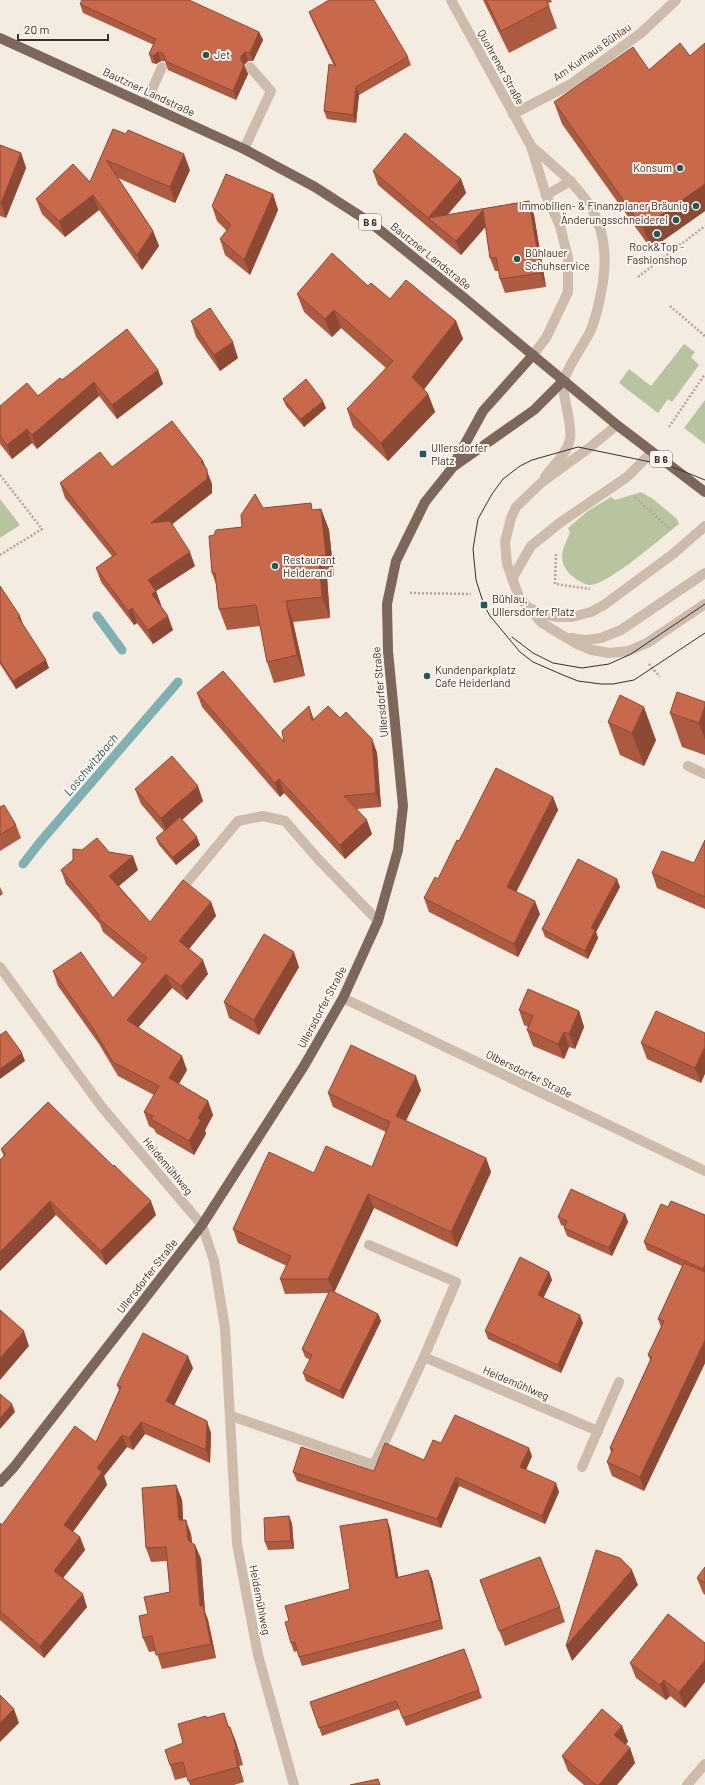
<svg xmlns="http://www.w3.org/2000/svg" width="705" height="1785" font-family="Barlow,sans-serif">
<rect width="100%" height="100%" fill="#f4ebe1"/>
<g fill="#b8c4a0">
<polygon points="684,344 695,352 691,357 699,365 672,402 668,399 658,413 619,383 629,369 651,386"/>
<polygon points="705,400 705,444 684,428"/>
<path d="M641 492 653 499 677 519 679 524C662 537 608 585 590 585 582 584 574 578 569 573 557 559 563 548 570 533L568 528 588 511 611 497 615 500Z"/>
<polygon points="0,499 20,525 0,538"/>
</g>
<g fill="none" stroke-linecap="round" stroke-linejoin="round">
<g stroke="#7fb0b2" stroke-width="9">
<polyline points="97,616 122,650"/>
<polyline points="23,864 41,841 178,682"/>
</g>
<g stroke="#b9a596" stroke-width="2.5" stroke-dasharray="2 2" stroke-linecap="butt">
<polyline points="638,277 705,226"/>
<polyline points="670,306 705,336"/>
<polyline points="669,427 705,374"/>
<polyline points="0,475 42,529 0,555"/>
<polyline points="635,497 671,530"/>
<polyline points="556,554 555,584 590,589"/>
<polyline points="410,593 471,594"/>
<polyline points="649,664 660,677"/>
</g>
<g stroke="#cdbbac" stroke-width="10">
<polyline points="451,0 531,146 546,195 560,226 568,258 568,292 546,338 533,355"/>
<polyline points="146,103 162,67"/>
<polyline points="513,114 571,84 641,33 676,0"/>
<path d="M531 146C578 187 613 213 603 282 600 299 597 316 590 332 582 347 569 364 564 380 560 390 573 423 570 439 567 454 553 465 545 477"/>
<polyline points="244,149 271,91 250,67"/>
<polyline points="546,195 571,181"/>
<polyline points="617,425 589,448 542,482 516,507 511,518 505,542 507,564 519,597 542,623 560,634 577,644 592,650 609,653 628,651 647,643 705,604"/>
<polyline points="512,579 531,546 561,522 627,477 652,452"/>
<polyline points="532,609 542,614 558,617 572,617 591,612 604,605 673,554 705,526"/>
<polyline points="571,638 585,640 601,638 621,630 705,573"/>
<polyline points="688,766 705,774"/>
<polyline points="178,893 238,821 263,816 285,821 318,859 378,921"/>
<polyline points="0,967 101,1106 202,1225 214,1261 225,1328 237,1544 258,1655 294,1785"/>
<polyline points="343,998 705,1171"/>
<polyline points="369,1245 456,1282 424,1357"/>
<polyline points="231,1416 374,1465 424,1357 598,1431"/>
<polyline points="582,1467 619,1382"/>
<polyline points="687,1785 705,1764"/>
</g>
<g stroke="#7d675c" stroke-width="10">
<polyline points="0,38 244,149 315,187 371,223 463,297 617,425 705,492"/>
<polyline points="454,464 483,411 533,355"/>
<polyline points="0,1482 14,1467 202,1225 304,1066 343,998 378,921 398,850 403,806 388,651 387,604 396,561 425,502 453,467 534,410 563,381"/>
</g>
<g stroke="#3b302b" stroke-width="1">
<polyline points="705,480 670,466 578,447 532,460 520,466 503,479 492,494 478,519 473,549 476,580 484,605 490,616 520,652 533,662 563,675 578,681 601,684 613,684 634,680 705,633"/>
<polyline points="512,637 533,653 553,663 582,668 609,664 631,654 705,604"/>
</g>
</g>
<g fill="#ac5a40">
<polygon points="483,0 551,0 552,2 548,3 557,28 509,53"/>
<polygon points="80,4 259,32 263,40 253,61 248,61 244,65 248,74 236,100 168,70 165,61 161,61 156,64 152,63 149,54 154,45 83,13"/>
<polygon points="309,12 408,57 411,65 359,95 356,123 327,119 324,111 334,66 312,20"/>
<polygon points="705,43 705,211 651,249 562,124 554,102 690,56"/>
<polygon points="113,129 190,170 175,203 118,178 153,231 159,246 142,270 99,210 65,237 42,214 36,199 90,182"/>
<polygon points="0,145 21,153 26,168 6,218 0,216"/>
<polygon points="373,171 461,179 466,193 447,215 529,201 534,215 546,287 505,293 500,279 499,271 495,271 490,258 486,226 461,255 378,185"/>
<polygon points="273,194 278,210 250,275 225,255 220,239 227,231 217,221 212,206"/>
<polygon points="368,286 390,299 456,321 463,339 424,389 428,394 435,412 388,461 353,427 347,409 386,368 341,328 332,337 304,312 297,294"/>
<polygon points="191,321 238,358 220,371 196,337"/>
<polygon points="158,370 163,384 117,419 99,396 37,449 32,443 12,459 0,444 0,406 38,396 62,380"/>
<polygon points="283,399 326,408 304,427 286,406"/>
<polygon points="203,461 212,484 212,493 172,524 195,566 156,591 161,605 160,606 173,630 153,644 137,623 134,625 101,582 96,568 112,556 65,498 60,483 112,467"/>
<polygon points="263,508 314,510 321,509 329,530 334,576 327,577 330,618 293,622 305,676 274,683 267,662 260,626 227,630 219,609 216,584 212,573 214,535 242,527"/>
<polygon points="0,586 49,668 16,689 0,664"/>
<polygon points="197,693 284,742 314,719 340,718 372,739 377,753 381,807 357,809 372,834 345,859 284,793 280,797 202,707"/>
<polygon points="705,702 705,755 682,747 670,713"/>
<polygon points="608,722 656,740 644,766 620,755"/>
<polygon points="135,789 203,801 182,820 200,845 176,865 159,845 156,838 164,831 141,804"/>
<polygon points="553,797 558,810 516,892 540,914 518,957 429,912 424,898 438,879 459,841"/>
<polygon points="0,807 16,825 21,838 0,851"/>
<polygon points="705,840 705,909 657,888 652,873 694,863"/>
<polygon points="82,850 109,852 138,870 119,886 150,922 211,902 216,916 189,949 208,974 187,1000 172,988 138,1027 187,1070 179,1084 208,1101 213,1115 205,1130 206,1134 194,1155 156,1133 154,1129 149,1126 144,1112 154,1095 118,1076 99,1044 58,986 53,971 113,998 142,964 103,932 100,924 66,884 61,870 73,860"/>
<polygon points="0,887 3,894 0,896"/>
<polygon points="620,887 596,932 598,938 588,959 545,937 542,929"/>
<polygon points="299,967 259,1035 229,1018 224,1002"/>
<polygon points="519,1010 579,1011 584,1027 575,1049 569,1047 564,1059 533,1046 527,1030 528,1027 524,1025"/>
<polygon points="705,1033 701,1083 647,1059 641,1043"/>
<polygon points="421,1090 406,1121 486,1158 491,1172 457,1247 374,1208 334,1292 378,1314 381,1321 343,1399 306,1381 303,1373 310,1360 305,1357 302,1349 329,1293 285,1294 280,1279 287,1266 238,1243 233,1229 314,1173 372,1167 386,1132 333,1107 328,1093"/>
<polygon points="1,1149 156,1215 106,1265 56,1215 4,1157"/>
<polygon points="668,1207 705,1215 705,1363 644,1491 612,1476 607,1462 611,1453 610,1448 650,1360 648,1355 661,1327 658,1319 682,1266 647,1250 644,1242"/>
<polygon points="625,1214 628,1222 612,1256 567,1236 564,1228 564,1226 561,1225 558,1217"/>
<polygon points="549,1272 552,1280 543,1298 583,1323 561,1373 488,1339 485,1331"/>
<polygon points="193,1368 174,1405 211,1433 210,1463 145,1434 133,1450 127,1447 104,1476 107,1485 73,1532 80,1537 85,1550 63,1578 87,1607 44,1658 0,1620 0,1523 2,1525 96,1442 119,1390 117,1385"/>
<polygon points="441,1443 532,1456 526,1470 559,1492 545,1524 459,1486 441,1528 297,1481 293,1472 374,1471 424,1460"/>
<polygon points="176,1485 182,1500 183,1520 191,1534 192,1543 195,1545 201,1559 205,1612 208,1620 216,1658 162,1669 156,1651 149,1652 143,1638 148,1614 170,1592 167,1561 151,1562 146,1548"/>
<polygon points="289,1516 292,1524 294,1549 268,1550 265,1542"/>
<polygon points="390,1528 398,1577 428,1570 432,1579 443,1629 302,1666 297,1651 294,1652 291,1643 289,1621 350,1589"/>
<polygon points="705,1567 705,1595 703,1593 697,1578"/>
<polygon points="480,1580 560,1607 565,1622 505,1646"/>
<polygon points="668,1614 685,1708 670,1696 666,1700 636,1678 630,1663"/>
<polygon points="464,1649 482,1698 406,1726 399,1709 322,1736 310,1702"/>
<polygon points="224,1713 229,1727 236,1742 243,1765 239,1766 244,1782 234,1785 190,1785 187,1777 175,1780 170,1765 183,1743 207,1718"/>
<polygon points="622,1726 628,1742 625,1744 630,1748 635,1763 617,1785 584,1785 568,1771 562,1756"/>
</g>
<g fill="#8c4a34">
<polygon points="259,32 263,40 253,61 250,53"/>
<polygon points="158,52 161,61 156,64 153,56"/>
<polygon points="245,52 248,61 244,65 248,74 236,100 233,91 241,60 241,56"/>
<polygon points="356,87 359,95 356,123 353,115"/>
<polygon points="21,153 26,168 6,218 1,203"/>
<polygon points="184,154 190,170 175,203 170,187"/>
<polygon points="461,179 466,193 438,226 428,218"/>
<polygon points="705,184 705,211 651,249 643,228"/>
<polygon points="273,194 278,210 250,275 244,260"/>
<polygon points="93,195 99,210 65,237 59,221"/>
<polygon points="529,201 534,215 546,287 541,273"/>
<polygon points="483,210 488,224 461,255 456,241"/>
<polygon points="153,231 159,246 142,270 137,255"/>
<polygon points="334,310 341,328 332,337 325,319"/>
<polygon points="456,321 463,339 419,396 412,377"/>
<polygon points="233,342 238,358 220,371 214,355"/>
<polygon points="158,370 163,384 117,419 112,405"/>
<polygon points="94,382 99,396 37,449 32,435"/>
<polygon points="428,394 435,412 388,461 381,443"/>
<polygon points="323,401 326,408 304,427 301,419"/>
<polygon points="27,429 32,443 12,459 7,445"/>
<polygon points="203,461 212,484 212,493 156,537 151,523"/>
<polygon points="321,509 329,530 334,576 326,555"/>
<polygon points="190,552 195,566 156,591 161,605 157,608 148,580"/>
<polygon points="319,556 327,577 330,618 322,597"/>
<polygon points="286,601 293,622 305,676 297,655"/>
<polygon points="132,608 137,623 134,625 128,611"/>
<polygon points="20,616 23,624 21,625 18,617"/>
<polygon points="168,616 173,630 153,644 148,630"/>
<polygon points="46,660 49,668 16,689 13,681"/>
<polygon points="309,706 314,720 312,721"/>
<polygon points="705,706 705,740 699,723"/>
<polygon points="644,707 656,740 644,766 632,733"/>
<polygon points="372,739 377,753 381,807 376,793"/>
<polygon points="279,779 284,793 280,797 275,783"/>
<polygon points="198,786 203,801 167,833 161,818"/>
<polygon points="553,797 558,810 512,900 507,887"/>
<polygon points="367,820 372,834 345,859 340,845"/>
<polygon points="197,837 200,845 176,865 173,857"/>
<polygon points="133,856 138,870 114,890 109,876"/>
<polygon points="617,879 620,887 596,932 598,938 588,959 585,951 591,928"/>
<polygon points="535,901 540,914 518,957 514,944"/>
<polygon points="211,902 216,916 184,955 179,941"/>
<polygon points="294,952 299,967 259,1035 254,1020"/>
<polygon points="203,960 208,974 187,1000 181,986"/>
<polygon points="166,974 172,988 133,1034 127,1020"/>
<polygon points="579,1011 584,1027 575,1049 569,1034"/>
<polygon points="564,1032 569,1047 564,1059 558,1044"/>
<polygon points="705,1047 705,1074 701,1083 695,1068"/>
<polygon points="22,1053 25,1061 0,1079 0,1069"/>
<polygon points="182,1056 187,1070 174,1092 169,1078"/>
<polygon points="416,1076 421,1090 401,1130 396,1116"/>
<polygon points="208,1101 213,1115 205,1130 206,1134 194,1155 189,1141 198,1118"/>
<polygon points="486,1158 491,1172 457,1247 451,1232"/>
<polygon points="368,1194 374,1208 334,1293 328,1279"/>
<polygon points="50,1201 56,1215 0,1271 0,1252"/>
<polygon points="151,1201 156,1215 106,1265 101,1251"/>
<polygon points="625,1214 628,1222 612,1256 609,1248"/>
<polygon points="705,1264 705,1275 703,1269"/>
<polygon points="549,1272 552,1280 541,1303 538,1295"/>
<polygon points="378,1314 381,1321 343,1399 340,1391"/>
<polygon points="580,1315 583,1323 561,1373 558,1365"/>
<polygon points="24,1331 29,1346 0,1380 0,1358"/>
<polygon points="705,1340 705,1363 644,1491 640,1477"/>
<polygon points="188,1356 193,1368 170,1414 166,1401"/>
<polygon points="12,1404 15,1412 0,1429 0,1418"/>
<polygon points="207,1421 211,1433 210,1463 206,1450"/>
<polygon points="141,1422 145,1434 133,1450 129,1438"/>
<polygon points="122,1435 127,1447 104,1476 107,1485 68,1538 64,1525 97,1468"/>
<polygon points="529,1448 532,1456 523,1476 520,1467"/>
<polygon points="456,1477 459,1486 441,1528 437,1519"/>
<polygon points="556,1483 559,1492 545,1524 542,1516"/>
<polygon points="176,1485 182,1500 184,1535 179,1520"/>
<polygon points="289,1516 292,1524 294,1549 291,1541"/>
<polygon points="387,1519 390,1528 400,1587 396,1578"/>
<polygon points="186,1520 191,1534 193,1555 188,1540"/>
<polygon points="80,1537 85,1550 59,1583 54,1571"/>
<polygon points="195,1545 201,1559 205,1612 208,1620 216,1658 211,1644 200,1606"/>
<polygon points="428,1570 432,1579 443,1629 440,1620"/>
<polygon points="632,1570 638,1585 572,1661 566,1646"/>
<polygon points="83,1594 87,1607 44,1658 40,1646"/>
<polygon points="705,1660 705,1682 685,1708 679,1692"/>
<polygon points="664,1680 670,1696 666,1700 660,1685"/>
<polygon points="14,1709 19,1723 0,1742 0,1723"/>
<polygon points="622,1726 628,1742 620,1750 614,1735"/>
<polygon points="230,1727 236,1742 243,1765 237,1750"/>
<polygon points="630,1748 635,1763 617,1785 599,1785"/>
<polygon points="234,1750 244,1782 238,1767"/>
</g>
<g fill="#c8694b" stroke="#8c4a34">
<polygon points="82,0 189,0 259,32 250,53 245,52 241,56 241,60 244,65 233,91 165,61 165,57 162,53 158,52 153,56 149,54 156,39 80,4"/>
<polygon points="329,0 374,0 408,57 356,87 353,115 324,111 329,64 336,66 309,12"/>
<polygon points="486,0 546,0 549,6 501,31"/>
<polygon points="680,43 690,56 705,43 705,184 643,228 554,102 633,47 649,70"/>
<polygon points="113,129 126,134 128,130 184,154 170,187 106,160 153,231 137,255 93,195 59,221 36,199 73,164 90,182"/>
<polygon points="405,133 461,179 428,218 529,201 541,273 500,279 496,257 490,258 483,210 456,241 428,218 373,171"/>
<polygon points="0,145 21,153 1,203 0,203"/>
<polygon points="226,174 273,194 244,260 220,239 231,225 212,206"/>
<polygon points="332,253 368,286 371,283 390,299 406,280 456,321 412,377 428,394 381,443 347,409 393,361 334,310 325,319 297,294"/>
<polygon points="210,308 233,342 214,355 191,321"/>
<polygon points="127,329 158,370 112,405 94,382 32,435 27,429 7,445 0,436 0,406 27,383 38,396 60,378 62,380"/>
<polygon points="306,379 323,401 301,419 283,399"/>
<polygon points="172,421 203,461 201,462 207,469 207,479 151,523 170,521 190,552 148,580 156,591 152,594 168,616 148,630 132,608 128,611 96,568 116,554 60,483 100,452 112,467"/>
<polygon points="255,494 263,508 311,503 312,510 321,509 326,555 319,556 322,597 286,601 297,655 267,662 256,605 219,609 215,573 212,573 209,536 214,535 216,530 242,527 241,515"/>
<polygon points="0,586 20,616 18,617 46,660 13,681 0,661"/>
<polygon points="223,671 284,742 282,731 309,706 312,721 328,706 340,718 346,712 372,739 376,793 344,796 367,820 340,845 279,779 275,783 197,693"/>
<polygon points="677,692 705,702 705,706 699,723 670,713"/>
<polygon points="620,695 644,707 632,733 608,722"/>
<polygon points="172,756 198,786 161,818 135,789"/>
<polygon points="496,768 553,797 507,887 535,901 514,944 424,898 435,877 438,879 457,840 459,841"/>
<polygon points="4,805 16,825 0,835 0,807"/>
<polygon points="180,817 197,837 173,857 156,838"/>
<polygon points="97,838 109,852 133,856 109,876 150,922 183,880 211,902 179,941 203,960 181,986 166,974 127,1020 182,1056 169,1078 208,1101 198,1118 201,1120 189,1141 151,1119 153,1116 144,1112 159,1086 113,1062 94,1030 53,971 81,952 113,998 147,958 98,918 100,916 61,870 73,860 73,849 82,850"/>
<polygon points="705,840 705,897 652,873 662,851 694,863"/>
<polygon points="578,859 617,879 591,928 595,930 585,951 542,929"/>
<polygon points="264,934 294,952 254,1020 224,1002"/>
<polygon points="528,989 579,1011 569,1034 564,1032 558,1044 527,1030 533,1016 519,1010"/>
<polygon points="656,1011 705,1033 705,1047 695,1068 641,1043"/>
<polygon points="6,1031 22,1053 0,1069 0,1035"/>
<polygon points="351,1045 416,1076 396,1116 486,1158 451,1232 368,1194 328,1279 280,1279 291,1256 233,1229 269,1152 314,1173 326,1146 372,1167 390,1122 328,1093"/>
<polygon points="48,1102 113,1166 114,1165 151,1201 101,1251 50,1201 0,1252 0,1160 6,1154 1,1149"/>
<polygon points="571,1189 625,1214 609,1248 564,1228 567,1221 558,1217"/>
<polygon points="671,1201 705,1215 705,1264 703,1269 644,1242 661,1204 668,1207"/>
<polygon points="520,1257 549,1272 538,1295 580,1315 558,1365 485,1331"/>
<polygon points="684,1263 705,1272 705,1340 640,1477 607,1462 613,1449 610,1448 652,1357 648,1355 664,1321 658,1319"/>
<polygon points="330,1290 378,1314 340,1391 303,1373 312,1355 302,1349"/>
<polygon points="0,1310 24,1331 0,1358"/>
<polygon points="143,1333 188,1356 166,1401 207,1421 206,1450 141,1422 129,1438 122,1435 97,1468 102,1472 64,1525 80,1537 54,1571 83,1594 40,1646 0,1611 0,1523 2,1525 75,1426 96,1442 121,1387 117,1385"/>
<polygon points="0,1394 12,1404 0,1418"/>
<polygon points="455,1415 529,1448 520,1467 556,1483 542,1516 456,1477 437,1519 293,1472 301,1447 374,1471 385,1443 424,1460 433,1440 441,1443"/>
<polygon points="176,1485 179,1520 186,1520 188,1540 195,1545 200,1606 203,1605 211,1644 156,1655 152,1636 143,1638 139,1616 148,1614 144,1597 170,1592 166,1547 146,1548 142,1488"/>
<polygon points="289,1516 291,1541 265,1542 264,1518"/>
<polygon points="387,1519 396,1578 428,1570 440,1620 299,1657 295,1642 291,1643 285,1622 289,1621 285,1606 350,1589 340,1526"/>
<polygon points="596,1550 620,1558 632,1570 566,1646"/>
<polygon points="540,1557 560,1607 499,1631 480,1580"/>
<polygon points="705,1567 705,1583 697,1578"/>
<polygon points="668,1614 705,1643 705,1660 679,1692 664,1680 660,1685 630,1663"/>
<polygon points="464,1649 479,1690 403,1718 396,1701 319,1728 310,1702"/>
<polygon points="0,1695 14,1709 0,1723"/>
<polygon points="602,1709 622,1726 614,1735 630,1748 599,1785 596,1785 562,1756"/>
<polygon points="224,1713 228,1727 230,1727 237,1750 234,1750 238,1767 188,1781 183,1762 170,1765 165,1750 183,1743 178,1724 206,1716 206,1718"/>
<polygon points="378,1779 380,1785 350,1785"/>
</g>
<g fill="#1f5a5e" stroke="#fbf5ee" stroke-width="1.5">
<circle cx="206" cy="55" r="4"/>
<circle cx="680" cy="168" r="4"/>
<circle cx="696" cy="206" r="4"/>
<circle cx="676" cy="220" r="4"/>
<circle cx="657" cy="234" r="4"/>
<circle cx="517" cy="259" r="4"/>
<rect x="419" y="450" width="8" height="8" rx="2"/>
<circle cx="275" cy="566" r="4"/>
<rect x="480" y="601" width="8" height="8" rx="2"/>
<circle cx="427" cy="676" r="4"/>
</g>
<g text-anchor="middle" stroke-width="4" stroke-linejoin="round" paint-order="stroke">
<g fill="#fbf5ee" stroke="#756b66" stroke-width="1">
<rect x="359" y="214" width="22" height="16" rx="3"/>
<rect x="650" y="451" width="22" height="16" rx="3"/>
</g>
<g font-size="10" font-weight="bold" fill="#3b302b">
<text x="370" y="226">B 6</text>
<text x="661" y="463">B 6</text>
</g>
<g font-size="11" fill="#3b302b" stroke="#fbf5ee">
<text transform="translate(592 52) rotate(-35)" y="4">Am Kurhaus Bühlau</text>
<text transform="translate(501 67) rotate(61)" y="4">Quohrener Straße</text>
<text transform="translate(149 92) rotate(25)" y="4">Bautzner Landstraße</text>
<text transform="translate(431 256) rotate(39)" y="4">Bautzner Landstraße</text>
<text transform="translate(380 692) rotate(-95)" y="4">Ullersdorfer Straße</text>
<text transform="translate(322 1007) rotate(-62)" y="4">Ullersdorfer Straße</text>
<text transform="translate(529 1074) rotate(26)" y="4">Olbersdorfer Straße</text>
<text transform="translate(168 1166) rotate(50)" y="4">Heidemühlweg</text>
<text transform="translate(147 1276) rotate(-52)" y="4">Ullersdorfer Straße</text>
<text transform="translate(516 1383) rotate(23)" y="4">Heidemühlweg</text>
<text transform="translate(260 1600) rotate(79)" y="4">Heidemühlweg</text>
</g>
<g font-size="11" fill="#3b302b" stroke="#fbf5ee" text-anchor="start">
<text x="214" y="59">Jet</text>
<text x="672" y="172" text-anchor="end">Konsum</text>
<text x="688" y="210" text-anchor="end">Immobilien- &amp; Finanzplaner Bräunig</text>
<text x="668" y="224" text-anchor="end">Änderungsschneiderei</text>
<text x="657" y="251" text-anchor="middle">Rock&amp;Top -<tspan x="657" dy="13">Fashionshop</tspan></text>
<text x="525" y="257">Bühlauer<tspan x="525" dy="13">Schuhservice</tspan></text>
<text x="431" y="452">Ullersdorfer<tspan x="431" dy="13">Platz</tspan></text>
<text x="283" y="564">Restaurant<tspan x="283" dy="13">Heiderand</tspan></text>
<text x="492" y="603">Bühlau,<tspan x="492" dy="13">Ullersdorfer Platz</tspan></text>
<text x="435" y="674">Kundenparkplatz<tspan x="435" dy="13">Cafe Heiderland</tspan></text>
</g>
<g font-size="12" font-style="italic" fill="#1f5a5e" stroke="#fbf5ee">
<text transform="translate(91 765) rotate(-50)" y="4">Loschwitzbach</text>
</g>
</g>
<path d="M18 34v6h90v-6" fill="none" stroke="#3b302b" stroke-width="2"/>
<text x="24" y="34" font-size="12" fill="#3b302b" stroke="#fbf5ee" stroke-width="3" paint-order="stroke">20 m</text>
</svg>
